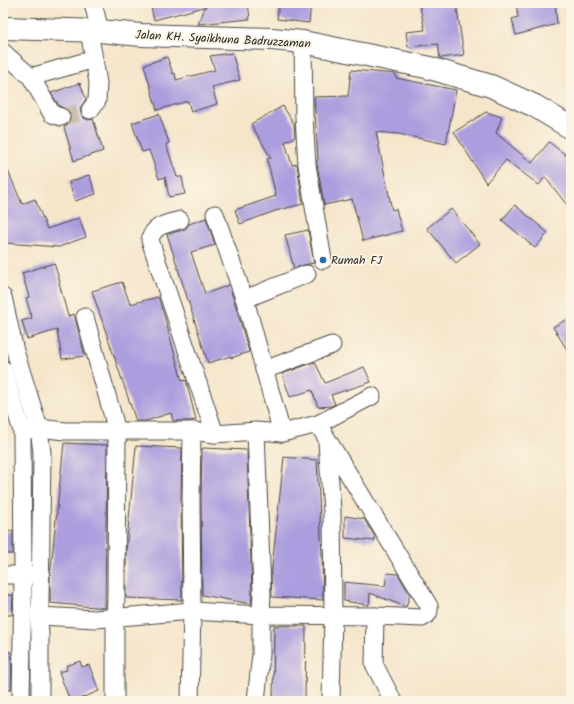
<svg xmlns="http://www.w3.org/2000/svg" width="574" height="704" font-family="Kalam,sans-serif">
<rect width="100%" height="100%" fill="#fcf5e5"/>
<filter id="ink" filterUnits="userSpaceOnUse"><feTurbulence type="fractalNoise" baseFrequency=".025" numOctaves="2"/><feDisplacementMap in="SourceGraphic" scale="8" xChannelSelector="R" yChannelSelector="G"/><feConvolveMatrix kernelMatrix="1 2 1 2 8 2 1 2 1" color-interpolation-filters="sRGB"/></filter>
<filter id="wash" filterUnits="userSpaceOnUse"><feTurbulence type="fractalNoise" baseFrequency=".012" numOctaves="4" result="noise"/><feDisplacementMap in="SourceGraphic" scale="16" xChannelSelector="R" yChannelSelector="G"/><feGaussianBlur stdDeviation="0.9" result="paint"/><feColorMatrix in="noise" values="0 0 0 0 0 0 0 0 0 0 0 0 0 0 0 0 0 1.4 0 .05"/><feComposite in="paint" operator="in"/></filter>
<g filter="url(#wash)">
<rect width="100%" height="100%" fill="#f5e6cb"/>
<g id="blocks">
<g fill="#ac9dde">
<polygon points="150,3 203,3 204,7 154,20"/>
<polygon points="207,3 248,3 250,19 198,24"/>
<polygon points="279,3 311,3 309,23 277,19"/>
<polygon points="419,3 456,3 464,55 440,58 438,44 408,47 406,32 425,30"/>
<polygon points="516,3 555,3 557,24 516,35 512,19 518,17"/>
<polygon points="232,53 240,80 212,87 217,104 191,112 188,101 157,110 144,65 167,57 173,74 175,73 176,80 215,70 210,56"/>
<polygon points="351,70 396,74 396,78 456,90 446,144 399,134 376,132 392,210 396,209 402,231 363,241 352,199 324,205 317,164 317,160 318,160 314,97 348,96"/>
<polygon points="80,83 86,99 80,108 81,113 84,118 88,120 93,119 103,151 74,161 64,127 68,124 70,121 71,115 68,110 59,106 51,93"/>
<polygon points="283,106 294,124 295,137 285,142 292,165 297,164 303,204 275,211 240,224 235,210 276,196 267,159 271,158 251,124"/>
<polygon points="486,112 502,117 496,133 532,163 549,142 571,159 571,210 545,177 539,185 506,160 486,183 454,132"/>
<polygon points="159,114 169,143 166,144 177,177 182,177 185,194 169,197 165,177 159,179 149,150 142,152 132,123"/>
<polygon points="3,159 22,204 35,199 47,229 79,218 86,237 59,247 5,243 3,239"/>
<polygon points="89,175 96,194 75,201 69,182"/>
<polygon points="515,205 548,233 535,248 502,220"/>
<polygon points="451,209 480,244 456,263 427,228"/>
<polygon points="206,218 215,245 191,252 205,294 229,285 237,310 249,352 231,358 231,356 208,363 167,234 183,230 186,228 189,224"/>
<polygon points="308,230 314,263 304,265 294,268 285,235"/>
<polygon points="54,263 60,282 59,283 68,316 74,314 85,356 62,359 57,330 27,339 22,321 32,318 26,298 29,297 22,273"/>
<polygon points="122,282 130,304 158,297 164,315 182,381 186,380 196,420 190,421 173,421 171,413 146,421 136,421 92,291"/>
<polygon points="571,317 571,356 553,327"/>
<polygon points="315,362 325,383 364,367 371,382 331,395 335,404 331,406 318,407 312,390 290,397 282,374"/>
<polygon points="64,443 107,445 105,608 50,603 50,577"/>
<polygon points="136,446 182,448 181,500 182,600 126,598 126,551"/>
<polygon points="203,448 247,450 252,592 251,604 202,595 201,500 202,449 203,449"/>
<polygon points="284,457 317,460 322,555 323,600 272,597 271,577"/>
<polygon points="345,516 364,519 374,535 375,541 345,538"/>
<polygon points="13,531 13,554 3,554 3,532"/>
<polygon points="387,573 398,574 410,595 406,607 370,593 369,605 344,601 344,582 385,586"/>
<polygon points="3,595 13,595 12,615 3,615"/>
<polygon points="274,626 306,626 305,701 273,701"/>
<polygon points="3,649 12,653 11,690 3,689"/>
<polygon points="80,661 82,667 89,665 99,691 74,701 70,701 59,672 67,670 66,666"/>
</g>
</g>
</g>
<g filter="url(#ink)">
<use href="#blocks" fill-opacity="0" stroke="#494743" stroke-width="1"/>
<g fill="none" stroke-linecap="round" stroke-linejoin="round">
<polyline stroke="#cdc1ab" stroke-width="17" stroke-dasharray="17 8" stroke-linecap="butt" points="61,117 90,110"/>
<defs>
<g id="minor">
<polyline points="93,3 100,31"/>
<polyline points="89,31 98,83 97,101 90,110"/>
<polyline points="303,42 304,117 307,165 323,260"/>
<polyline points="3,52 31,77 52,114 61,117"/>
<polyline points="31,77 94,59"/>
<polyline points="215,214 247,307 282,433"/>
<path d="M180 220C167 224 153 225 150 240L215 434"/>
<polyline points="3,297 15,351 39,428 42,453 40,604 39,616 40,635 40,701"/>
<polyline points="245,299 307,274"/>
<polyline points="85,317 117,431 116,597 115,618 115,701"/>
<polyline points="3,369 22,431 22,436 23,575 21,701"/>
<polyline points="264,370 332,345"/>
<polyline points="318,424 372,396"/>
<polyline points="22,431 39,428 65,431 192,431 191,500 192,611 190,701"/>
<path d="M192 431 215 434 256 431 262 592 261 615 375 616 422 618C428 615 430 613 429 606L318 424 282 433 256 431"/>
<polyline points="327,442 332,511 333,615 331,701"/>
<polyline points="3,575 34,575"/>
<polyline points="39,616 96,619 192,611 261,615 261,654 256,701"/>
<polyline points="375,616 374,664 393,701"/>
</g>
<polyline id="major" points="3,28 100,31 141,35 272,39 303,42 426,67 491,86 535,106 571,128"/>
</defs>
<use href="#minor" stroke="#494743" stroke-width="19"/>
<use href="#major" stroke="#494743" stroke-width="24"/>
<use href="#minor" stroke="#fff" stroke-width="17"/>
<use href="#major" stroke="#fff" stroke-width="22"/>
</g>
</g>
<circle fill="#1f6fb2" stroke="#fcf5e5" stroke-width="1.5" cx="323" cy="260" r="4"/>
<g text-anchor="middle" stroke-width="4" stroke-linejoin="round" paint-order="stroke">
<g font-size="12" fill="#2b2b2b" stroke="#fcf5e5">
<text transform="translate(223 39) rotate(3)" y="4">Jalan KH. Syaikhuna Badruzzaman</text>
</g>
<g font-size="12" fill="#2b2b2b" stroke="#fcf5e5" text-anchor="start">
<text x="331" y="264">Rumah FJ</text>
</g>
</g>
<rect width="574" height="704" fill="none" stroke="#fcf5e5" stroke-width="16"/>
</svg>
